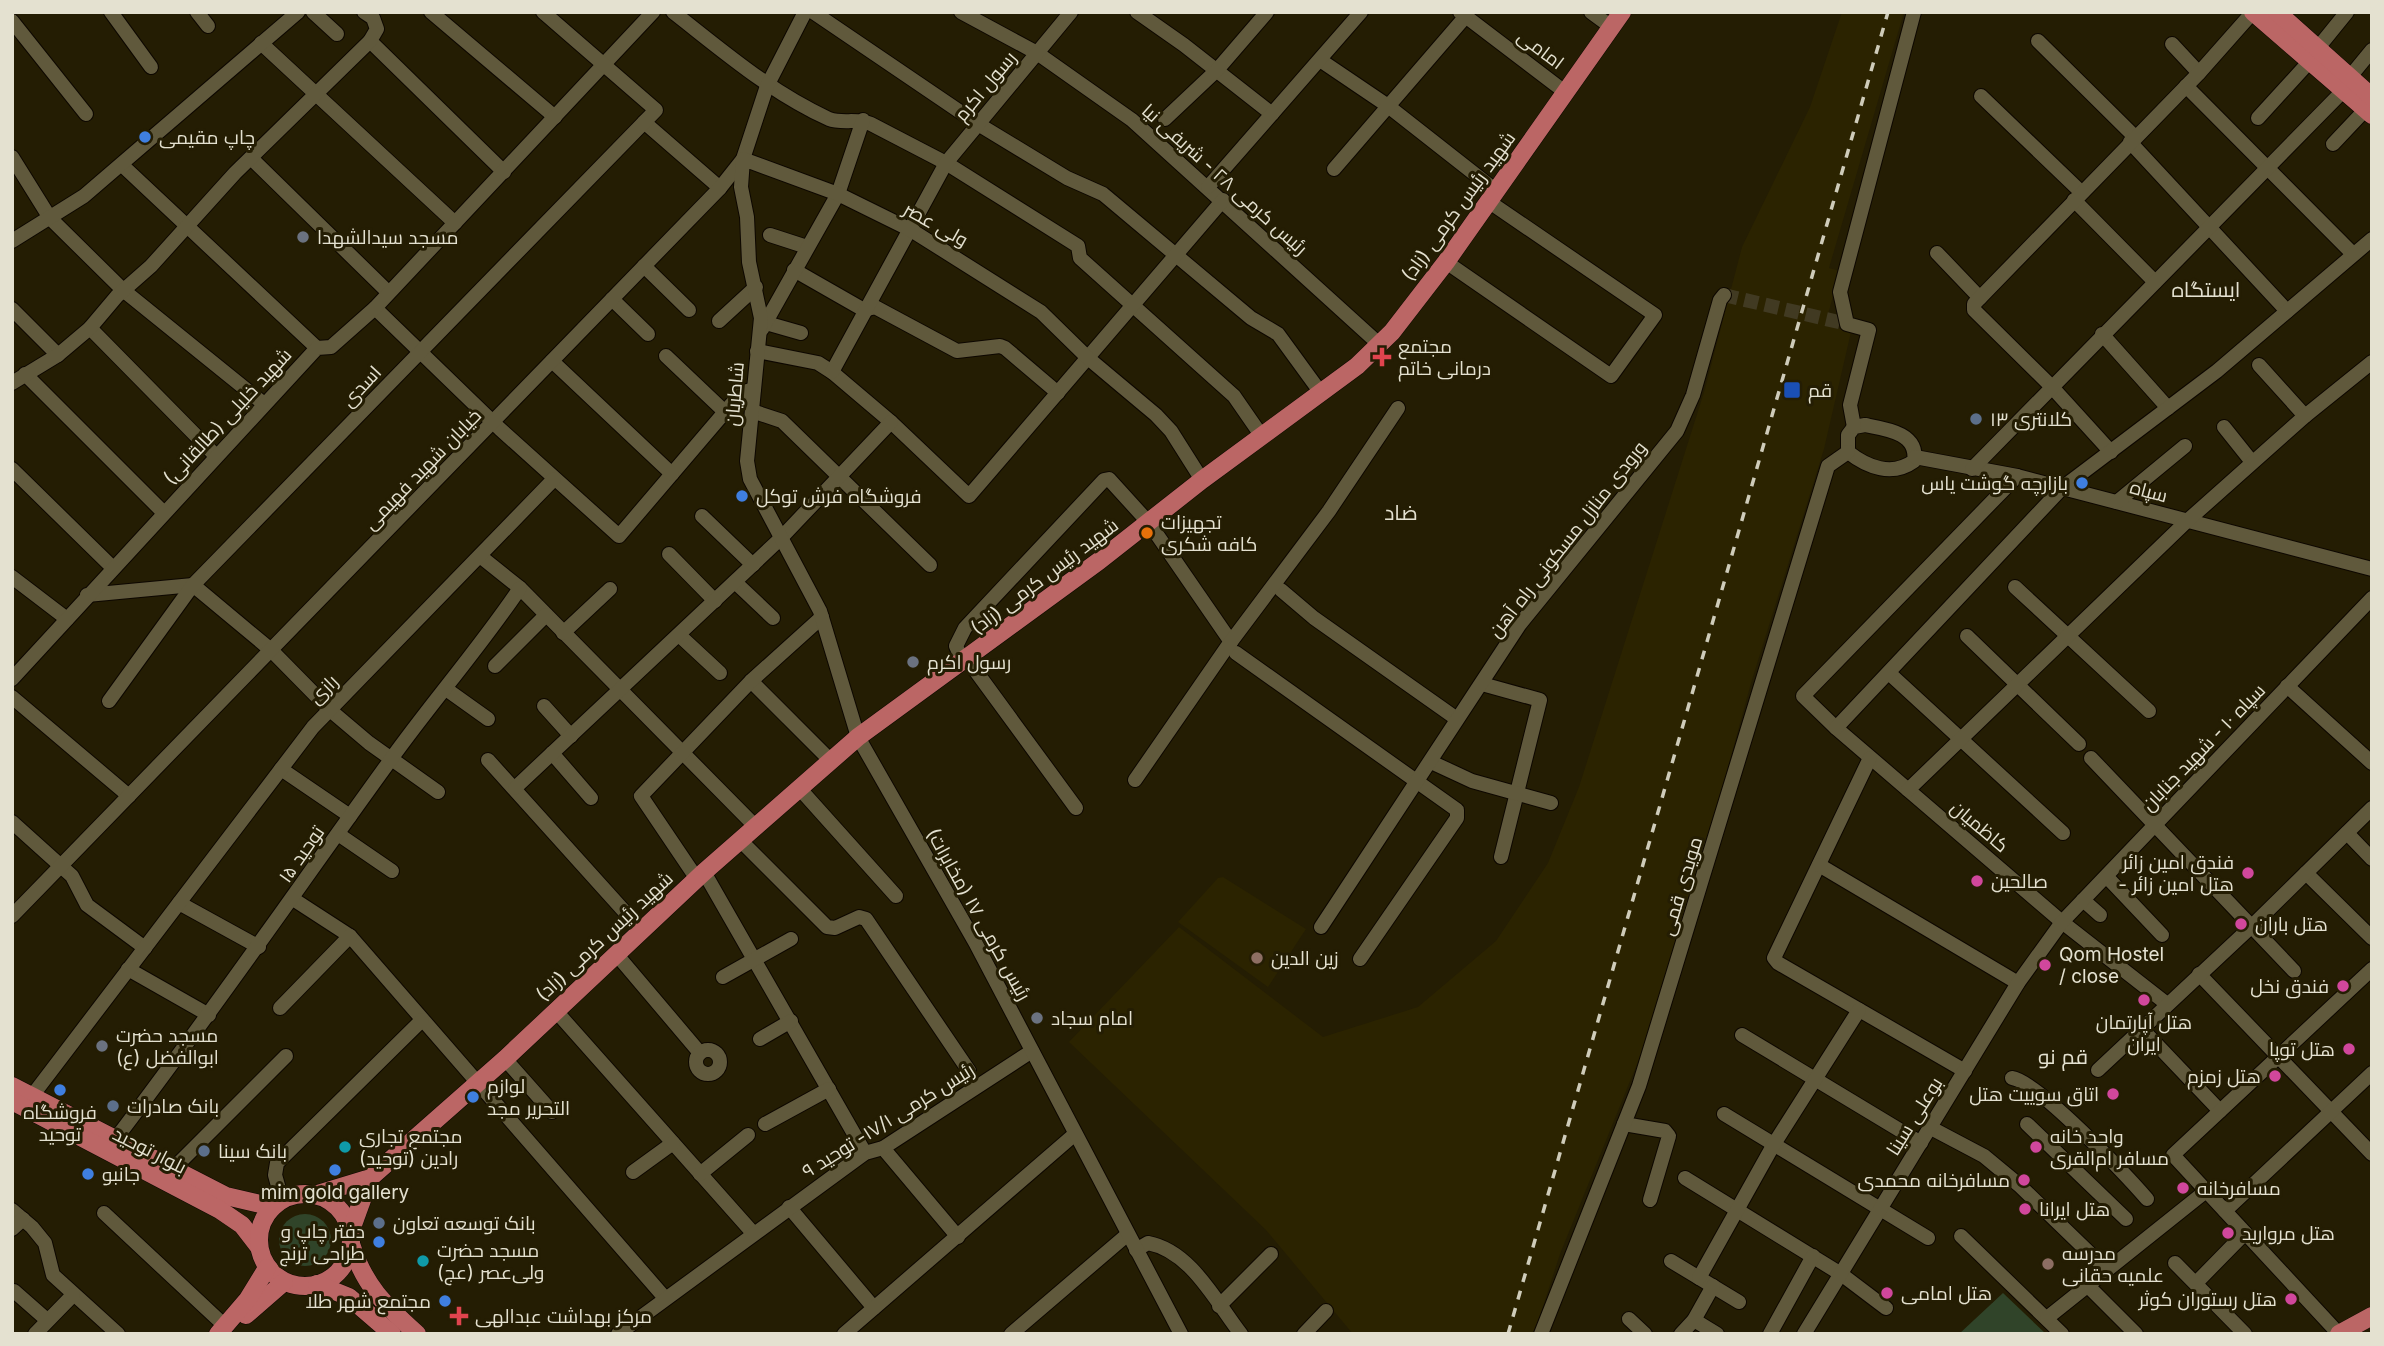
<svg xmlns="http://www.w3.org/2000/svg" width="2384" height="1346" font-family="Inter,Cairo,sans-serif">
<rect width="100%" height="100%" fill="#241d03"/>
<g fill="#2b2300">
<polygon points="1842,12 1904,12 1829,268 1840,271 1825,325 1851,332 1824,449 1751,683 1693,895 1639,1059 1560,1254 1534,1334 1353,1334 1266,1230 1069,1042 1179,927 1323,1037 1418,1007 1496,941 1548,863 1579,787 1705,389 1742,247 1810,107"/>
<polygon points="1223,877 1306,929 1268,987 1178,922 1218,878"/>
</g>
<g fill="#304429">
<circle cx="305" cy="1240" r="26"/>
<polygon points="2003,1293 2046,1334 1959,1334"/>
</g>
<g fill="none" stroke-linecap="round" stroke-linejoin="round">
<polyline stroke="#413a22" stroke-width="14" stroke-dasharray="14 7" stroke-linecap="butt" points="1724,295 1847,324"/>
<defs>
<g id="minor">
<polyline points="111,12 151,67"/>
<polyline points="197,12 208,26"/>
<polyline points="313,12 337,34"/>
<polyline points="431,12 555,117"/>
<path d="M673 12C723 51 770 92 829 119 842 124 857 118 871 124L946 163 1078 246 1080 258 1234 396 1261 435"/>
<polyline points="813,12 978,124 1067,178 1103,194 1251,318 1278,334 1321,393"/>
<polyline points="961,12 1037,53 1132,120 1379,344"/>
<polyline points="1137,12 1184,45 1272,114"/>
<polyline points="1460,12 1565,92"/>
<polyline points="1591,12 1610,26"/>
<polyline points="12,21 86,114"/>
<polyline points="370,41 504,172"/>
<polyline points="2038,41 2135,137"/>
<polyline points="261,43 455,223"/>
<polyline points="2172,44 2199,73"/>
<polyline points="2317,49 2347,12"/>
<polyline points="1320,60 1388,106 1495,190"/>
<polyline points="2349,78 2372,50"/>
<polyline points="2186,86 2353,254"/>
<polyline points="1981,96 2081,192"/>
<polyline points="2258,118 2310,61"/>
<polyline points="1165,119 1217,70 1267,12"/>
<polyline points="644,122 720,188"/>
<polyline points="2130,142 2287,311"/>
<polyline points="2333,144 2366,109"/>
<polyline points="12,157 50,218 123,290 264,404"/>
<polyline points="251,158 388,292"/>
<polyline points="122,165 317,348"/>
<polyline points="1334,169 1466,16"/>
<polyline points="1208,187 1361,12"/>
<polyline points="2074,200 2155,282"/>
<polyline points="770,235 807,247"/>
<polyline points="12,241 84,196 298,12"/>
<polyline points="1937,253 1980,298"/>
<polyline points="1446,262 1611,376 1655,315 1488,201"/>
<polyline points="644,266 689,310"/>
<polyline points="794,270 864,310 875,307 957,351 1000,346 1005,348 1058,393"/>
<polyline points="612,299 648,334"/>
<polyline points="375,308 500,429 619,536 741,393 754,389"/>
<polyline points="12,309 58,355"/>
<polyline points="719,321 756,287"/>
<polyline points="766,323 801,333"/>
<polyline points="90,328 216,456"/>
<polyline points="762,329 838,194 863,120"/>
<polyline points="2102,334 2168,408"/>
<polyline points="757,351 818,363 832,372 891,422 969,496 1223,200"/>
<polyline points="666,356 725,412"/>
<polyline points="552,361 672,474"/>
<polyline points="2259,365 2305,416"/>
<polyline points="832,372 946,163 1071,12"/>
<polyline points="25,374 163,512"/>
<polyline points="12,383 58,355 90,328 117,296 151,266 235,173 370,41 377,29 373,18 364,12"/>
<polyline points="752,411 782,421 930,565"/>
<path d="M1865 425C1886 429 1919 433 1914 461 1892 477 1867 467 1848 452V435L1854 427Z"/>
<polyline points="1854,427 1850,405 1869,330 1847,324 1840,292 1914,12"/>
<polyline points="2224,427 2252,462"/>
<polyline points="2111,452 2051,386 1974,310 1974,304 2199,73 2253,12"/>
<polyline points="1915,457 2017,476 2372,569"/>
<polyline points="12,469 112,567"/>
<polyline points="1972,469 2344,90"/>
<polyline points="2017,476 1803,696 1836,728 2062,922 2167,1004"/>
<polyline points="2117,502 2185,446"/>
<polyline points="702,516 753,565"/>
<polyline points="669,554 715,601"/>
<polyline points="480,556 520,588 756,827"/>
<polyline points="12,577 67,619"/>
<polyline points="735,582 773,618"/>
<polyline points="2015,587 2149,711"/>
<polyline points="1281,590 1314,618 1457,719"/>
<polyline points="87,595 193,585 271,650 330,710 369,743 438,792"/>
<polyline points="563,633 610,589"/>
<polyline points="679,635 720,673"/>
<polyline points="1967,636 2079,744"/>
<polyline points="1236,653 1457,810 1457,818 1360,959"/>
<polyline points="967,659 1076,808"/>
<polyline points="963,662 956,646 965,628 1104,480 1109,479 1149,523 1231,642"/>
<polyline points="495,666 546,615"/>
<polyline points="1890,674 2063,833"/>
<polyline points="12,679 317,348 331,347 375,308 653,12"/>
<polyline points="751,681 830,760"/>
<polyline points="1482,684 1540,700 1501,857"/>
<polyline points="2287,686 2372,763"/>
<polyline points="446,689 488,719"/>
<polyline points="12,697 129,796"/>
<polyline points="109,701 193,585 656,110 543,12"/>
<polyline points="544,706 571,736"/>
<polyline points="1836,728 2062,488 2217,371 2372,239"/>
<polyline points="552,753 591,798"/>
<polyline points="1870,758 1774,958 1778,963 1965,1071"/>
<polyline points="2091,758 2294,971"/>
<polyline points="488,760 642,931"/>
<polyline points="1431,762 1472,781 1551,803"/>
<polyline points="281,769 350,816"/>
<polyline points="1135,780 1227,647 1329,511 1398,408"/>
<polyline points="515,788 780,539 891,422"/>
<polyline points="800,789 896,896"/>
<polyline points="1908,790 2187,521 2305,416 2372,362"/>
<polyline points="12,822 72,876 87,905 145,948"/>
<polyline points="2347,833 2372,859"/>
<polyline points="338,834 392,871"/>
<polyline points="741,841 827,927 835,928 859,917 866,919 969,1071"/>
<polyline points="1819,865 2018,983"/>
<polyline points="704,872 865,1153"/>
<polyline points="2306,873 2372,938"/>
<polyline points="2107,877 2162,935"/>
<polyline points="697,879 641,796 751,681 822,617"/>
<polyline points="293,899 350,936 665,1298"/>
<polyline points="2083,900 2100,915"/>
<polyline points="179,903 259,947"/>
<polyline points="12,916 720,188 743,159 767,86 805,12"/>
<polyline points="1321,927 1520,624 1677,431 1693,395 1720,300 1724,295"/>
<polyline points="617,955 700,1053"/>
<polyline points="128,969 209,1015"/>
<polyline points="2199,974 2372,1154"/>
<polyline points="723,977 791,939"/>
<polyline points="280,1008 350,936"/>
<polyline points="555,1010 753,1233"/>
<polyline points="2141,1028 2220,1111"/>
<polyline points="1742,1035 1921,1143"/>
<polyline points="760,1039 791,1021"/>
<circle cx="708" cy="1062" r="12"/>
<polyline points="505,1059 552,1112"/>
<polyline points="2098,1070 2252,926 2372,808"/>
<path d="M2012 1078C2037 1081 2127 1176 2147 1199"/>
<polyline points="32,1096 313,727 554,479"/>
<polyline points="1724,1114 1928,1238"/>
<polyline points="765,1124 829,1089"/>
<polyline points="1624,1124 1665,1131 1669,1136 1650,1200"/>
<polyline points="2027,1124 2126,1219"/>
<polyline points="1931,1128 1984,1156 2019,1185 2107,1270"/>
<path d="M114 1141C209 1017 297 889 389 762 431 703 479 649 520 588"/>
<polyline points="883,1148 958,1237"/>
<polyline points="172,1170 286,1056"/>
<polyline points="633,1172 673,1143"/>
<polyline points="700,1174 748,1135"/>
<polyline points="1685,1178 1841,1274 1886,1308"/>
<polyline points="282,1200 275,1175 277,1163 422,1020"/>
<polyline points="789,1207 874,1308"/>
<polyline points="12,1210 32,1227 45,1243 53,1275 118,1334"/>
<polyline points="2225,1211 2372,1073"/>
<polyline points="104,1213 225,1326"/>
<polyline points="12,1229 23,1219"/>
<polyline points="1961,1236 2062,1334"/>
<path d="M1136 1250 1148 1243C1191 1251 1216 1302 1241 1334"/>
<polyline points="1671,1261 1739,1302"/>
<polyline points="2175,1263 2245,1334"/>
<polyline points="1699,1278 1774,1144 1859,1010"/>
<polyline points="2196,1283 2245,1233"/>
<polyline points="2088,1286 2136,1334"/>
<polyline points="14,1291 47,1320"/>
<polyline points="1219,1306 1271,1254"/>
<polyline points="2047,1318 2206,1191"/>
<polyline points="1629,1319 1645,1334"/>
<polyline points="1694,1320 1717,1334"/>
<polyline points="35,1334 73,1295"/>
<polyline points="618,1334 865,1153 883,1148 1032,1051"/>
<polyline points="844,1334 1075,1134"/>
<polyline points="1011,1334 1128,1234"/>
<polyline points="1181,1334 975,942 858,737 820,611 750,479 747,461 761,318 749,262 747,217 741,187 743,159 838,194 911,230 1041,312 1088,358 1156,415 1171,431 1202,480"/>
<polyline points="1304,1334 1326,1311"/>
<polyline points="1541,1334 1639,1086 1828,466 1848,452"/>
<polyline points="1681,1334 1694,1320 1713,1286"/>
<polyline points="1770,1334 1813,1256"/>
<polyline points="1804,1334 2018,983 2062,922 2372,598"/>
<polyline points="2339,1334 2173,1155 2372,969"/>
</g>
<g id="major">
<polyline points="2253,12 2372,115"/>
<polyline points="2277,12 2372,97"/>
<polyline points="12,1086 226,1196 273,1207"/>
<polyline points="12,1101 220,1210 242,1225 259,1247"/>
<circle cx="305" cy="1240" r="46"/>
<polyline points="314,1195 370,1178 505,1059 704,872 858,737 1099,561 1202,480 1357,366 1392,332 1446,262 1622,12"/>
<polyline points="350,1233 370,1178"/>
<path d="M351 1244C365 1287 384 1304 417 1334"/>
<polyline points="317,1284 349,1297 392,1334"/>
<polyline points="246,1315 284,1282"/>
<polyline points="218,1334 248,1299 267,1268"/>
<polyline points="2339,1334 2372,1316"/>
</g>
</defs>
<use href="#minor" stroke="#0d0700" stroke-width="16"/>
<use href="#major" stroke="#0d0700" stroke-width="19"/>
<use href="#minor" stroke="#60593c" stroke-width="14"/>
<use href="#major" stroke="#bb6665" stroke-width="18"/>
<polyline stroke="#cfccba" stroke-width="3.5" stroke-dasharray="9 9" stroke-linecap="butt" points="1508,1334 1888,12"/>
</g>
<g fill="#3f7fe0" stroke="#241d03" stroke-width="2.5">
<circle cx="145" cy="137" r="7"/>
<circle cx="2082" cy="483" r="7"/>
<circle cx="742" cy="496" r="7"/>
<circle cx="60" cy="1090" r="7"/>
<circle cx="473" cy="1097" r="7"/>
<circle cx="335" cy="1170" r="7"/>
<circle cx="88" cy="1174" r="7"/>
<circle cx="379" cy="1242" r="7"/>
<circle cx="445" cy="1301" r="7"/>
</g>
<g fill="#6b7280" stroke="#241d03" stroke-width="2.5">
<circle cx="303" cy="237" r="7"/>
<circle cx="913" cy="662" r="7"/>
<circle cx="1037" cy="1018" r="7"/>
<circle cx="102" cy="1046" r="7"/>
</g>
<g fill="#e0444e" stroke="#241d03" stroke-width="2.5">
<path d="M1378.5 346.5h7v7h7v7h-7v7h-7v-7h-7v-7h7z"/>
<path d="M455.5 1305.5h7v7h7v7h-7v7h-7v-7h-7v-7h7z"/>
</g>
<rect fill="#1a4fb4" stroke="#241d03" stroke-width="2.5" x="1783" y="381" width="18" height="18" rx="3.5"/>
<g fill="#5c6f8a" stroke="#241d03" stroke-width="2.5">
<circle cx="1976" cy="419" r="7"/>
<circle cx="113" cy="1106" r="7"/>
<circle cx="204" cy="1151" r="7"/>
<circle cx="379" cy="1223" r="7"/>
</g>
<circle fill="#e8710a" stroke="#241d03" stroke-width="2.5" cx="1147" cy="533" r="7"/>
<g fill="#d1479c" stroke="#241d03" stroke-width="2.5">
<circle cx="2248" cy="873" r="7"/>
<circle cx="1977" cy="881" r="7"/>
<circle cx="2241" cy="924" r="7"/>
<circle cx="2045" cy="965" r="7"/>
<circle cx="2343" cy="986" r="7"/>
<circle cx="2144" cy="1000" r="7"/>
<circle cx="2349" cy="1049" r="7"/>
<circle cx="2275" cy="1076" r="7"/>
<circle cx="2113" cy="1094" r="7"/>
<circle cx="2036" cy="1147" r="7"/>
<circle cx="2024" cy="1180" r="7"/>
<circle cx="2183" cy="1188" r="7"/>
<circle cx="2025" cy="1209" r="7"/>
<circle cx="2228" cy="1233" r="7"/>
<circle cx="1887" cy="1293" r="7"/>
<circle cx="2291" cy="1299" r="7"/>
</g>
<g fill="#8d6e63" stroke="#241d03" stroke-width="2.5">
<circle cx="1257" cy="958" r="7"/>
<circle cx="2048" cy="1264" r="7"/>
</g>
<g fill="#0f9aa8" stroke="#241d03" stroke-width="2.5">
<circle cx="345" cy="1147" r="7"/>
<circle cx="423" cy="1261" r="7"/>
</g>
<g text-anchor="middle" stroke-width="6" stroke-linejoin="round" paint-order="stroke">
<g font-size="19" fill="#e4e1d0" stroke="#241d03">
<text transform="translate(1541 49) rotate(37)" y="7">امامی</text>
<text transform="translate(985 86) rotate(-50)" y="7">رسول اکرم</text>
<text transform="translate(1225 179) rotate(42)" y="7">رئیس کرمی ۲۸ - شریفی نیا</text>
<text transform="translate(1458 206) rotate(-54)" y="7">شهید رئیس کرمی (زاد)</text>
<text transform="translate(936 224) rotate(29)" y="7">ولی عصر</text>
<text transform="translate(361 386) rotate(-47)" y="7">اسدی</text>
<text transform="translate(734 394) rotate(-85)" y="7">شاطریان</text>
<text transform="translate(227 416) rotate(-47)" y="7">شهید خلیلی (طالقانی)</text>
<text transform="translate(422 469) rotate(-46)" y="7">خیابان شهید فهیمی</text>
<text transform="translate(2149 491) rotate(15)" y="7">سپاه</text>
<text transform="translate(1567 539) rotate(-52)" y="7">ورودی منازل مسکونی راه آهن</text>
<text transform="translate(1044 576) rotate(-37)" y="7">شهید رئیس کرمی (زاد)</text>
<text transform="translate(323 689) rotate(-45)" y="7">رازی</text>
<text transform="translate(2203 747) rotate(-46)" y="7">سپاه ۱۰ - شهید جنابان</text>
<text transform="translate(1980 826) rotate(40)" y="7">کاظمیان</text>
<text transform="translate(301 854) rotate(-55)" y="7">توحید ۱۵</text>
<text transform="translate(1681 886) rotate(-73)" y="7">مویدی قمی</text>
<text transform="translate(979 914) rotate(61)" y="7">رئیس کرمی ۱۷ (مخابرات)</text>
<text transform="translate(604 936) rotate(-43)" y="7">شهید رئیس کرمی (زاد)</text>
<text transform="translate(1914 1116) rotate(-58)" y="7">بوعلی سینا</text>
<text transform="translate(888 1120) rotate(-32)" y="7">رئیس کرمی ۱۷/۱- توحید ۹</text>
<text transform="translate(150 1150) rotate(27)" y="7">بلوار توحید</text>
</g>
<g font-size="19" fill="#e4e1d0" stroke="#241d03" text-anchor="start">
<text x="159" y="144">چاپ مقیمی</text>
<text x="317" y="244">مسجد سیدالشهدا</text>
<text x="1398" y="353">مجتمع<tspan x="1398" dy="22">درمانی خاتم</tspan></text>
<text x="1808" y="397">قم</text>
<text x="1990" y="426">کلانتری ۱۳</text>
<text x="2068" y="490" text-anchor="end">بازارچه گوشت یاس</text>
<text x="756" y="503">فروشگاه فرش توکل</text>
<text x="1161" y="529">تجهیزات<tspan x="1161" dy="22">کافه شکری</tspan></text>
<text x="927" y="669">رسول اکرم</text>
<text x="2234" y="869" text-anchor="end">فندق امین زائر<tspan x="2234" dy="22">- هتل امین زائر</tspan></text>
<text x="1991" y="888">صالحین</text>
<text x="2255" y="931">هتل باران</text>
<text x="2059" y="961">Qom Hostel<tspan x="2059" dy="22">/ close</tspan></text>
<text x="1271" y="965">زین الدین</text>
<text x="2329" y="993" text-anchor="end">فندق نخل</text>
<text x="1051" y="1025">امام سجاد</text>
<text x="2144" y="1029" text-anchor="middle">هتل آپارتمان<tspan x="2144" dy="22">ایران</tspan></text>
<text x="116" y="1042">مسجد حضرت<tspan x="116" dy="22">ابوالفضل (ع)</tspan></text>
<text x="2335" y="1056" text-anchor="end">هتل توپا</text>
<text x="2261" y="1083" text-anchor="end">هتل زمزم</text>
<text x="487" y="1093">لوازم<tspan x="487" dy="22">التحریر مجد</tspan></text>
<text x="2099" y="1101" text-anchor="end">اتاق سوییت هتل</text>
<text x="127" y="1113">بانک صادرات</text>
<text x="60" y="1119" text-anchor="middle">فروشگاه<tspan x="60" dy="22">توحید</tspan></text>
<text x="359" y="1143">مجتمع تجاری<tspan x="359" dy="22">رادین (توحید)</tspan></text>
<text x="2050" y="1143">واحد خانه<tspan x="2050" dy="22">مسافر ام‌القری</tspan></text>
<text x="218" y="1158">بانک سینا</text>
<text x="102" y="1181">جانبو</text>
<text x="2010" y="1187" text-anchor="end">مسافرخانه محمدی</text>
<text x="2197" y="1195">مسافرخانه</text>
<text x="335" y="1199" text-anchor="middle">mim gold gallery</text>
<text x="2039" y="1216">هتل ایرانا</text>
<text x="393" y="1230">بانک توسعه تعاون</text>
<text x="365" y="1238" text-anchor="end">دفتر چاپ و<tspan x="365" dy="22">طراحی ترنج</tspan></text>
<text x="2242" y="1240">هتل مروارید</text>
<text x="437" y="1257">مسجد حضرت<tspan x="437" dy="22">ولی‌عصر (عج)</tspan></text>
<text x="2062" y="1260">مدرسه<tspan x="2062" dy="22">علمیه حقانی</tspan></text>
<text x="1901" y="1300">هتل امامی</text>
<text x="2277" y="1306" text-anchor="end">هتل رستوران کوثر</text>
<text x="431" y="1308" text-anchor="end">مجتمع شهر طلا</text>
<text x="475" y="1323">مرکز بهداشت عبدالهی</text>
</g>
<g font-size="21" fill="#e4e1d0" stroke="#241d03">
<text x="2206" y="297">ایستگاه</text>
<text x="1401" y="520">ضاد</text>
<text x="2063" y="1064">قم نو</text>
</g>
</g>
<rect width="2384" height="1346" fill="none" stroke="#e4e1d0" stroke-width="28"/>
</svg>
